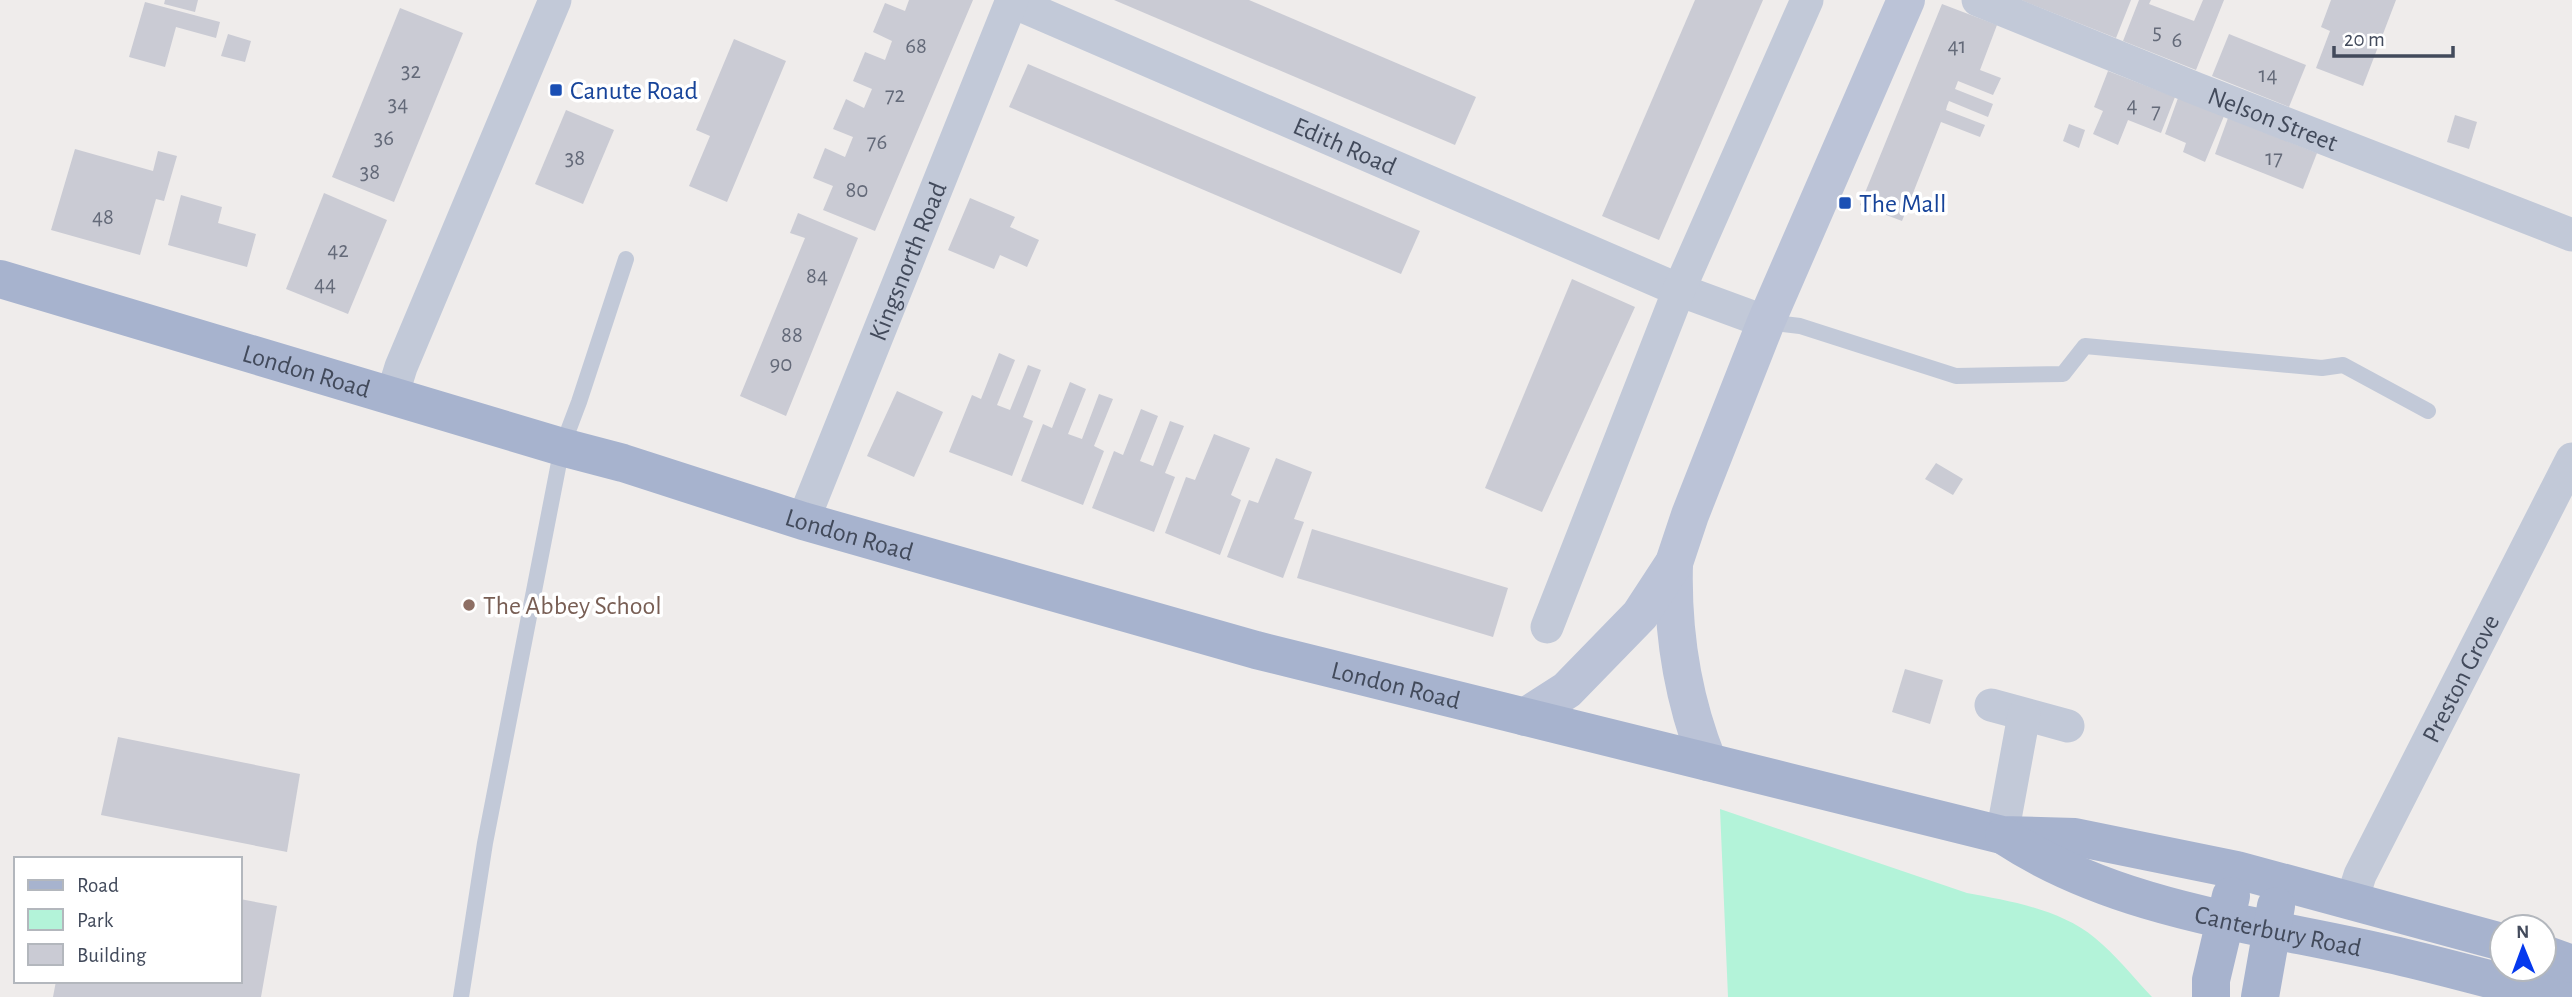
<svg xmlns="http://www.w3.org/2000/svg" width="2572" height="997" font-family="'Alegreya Sans',sans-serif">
<rect width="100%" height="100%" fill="#efeceb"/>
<path fill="#b3f3d9" d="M1720 809 1967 893C2010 901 2060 909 2095 938 2116 955 2134 978 2152 997H1728Z"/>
<g fill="#cacbd4">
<polygon points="165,0 198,0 195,12 164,4"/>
<polygon points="909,0 973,0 875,231 823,210 833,186 813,178 825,148 845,157 853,137 833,129 846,99 864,108 872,89 853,81 865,52 885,60 892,41 873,32 885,3 905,11"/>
<polygon points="1114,0 1249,0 1476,97 1455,145"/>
<polygon points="1695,0 1763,0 1659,240 1602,216"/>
<polygon points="2021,0 2131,0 2116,38"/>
<polygon points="2139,0 2151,0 2149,4 2194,21 2203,0 2224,0 2196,70 2123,41"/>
<polygon points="2331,0 2396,0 2363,86 2316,68 2330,31 2321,27"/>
<polygon points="145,2 220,22 216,38 176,27 165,67 129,57"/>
<polygon points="1942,4 1997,25 1980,70 2001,78 1993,95 1958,81 1955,89 1993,104 1988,117 1949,101 1947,106 1946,110 1985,125 1980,137 1941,122 1902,221 1860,205"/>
<polygon points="400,8 463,33 394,202 332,177"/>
<polygon points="228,34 251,41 245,62 221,56"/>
<polygon points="2229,34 2306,65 2289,107 2212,76"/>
<polygon points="734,39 786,61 727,202 689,186 710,136 696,130"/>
<polygon points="1028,64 1420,231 1401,274 1009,107"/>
<polygon points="2108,71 2175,97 2161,133 2128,120 2118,145 2093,134 2103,111 2094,107"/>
<polygon points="2178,98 2224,116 2205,162 2183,152 2186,143 2165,134"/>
<polygon points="566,110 614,130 583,204 535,184"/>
<polygon points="2455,115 2477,122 2469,149 2447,142"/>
<polygon points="2228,118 2317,153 2303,189 2215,154"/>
<polygon points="2069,124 2085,130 2079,148 2063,141"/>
<polygon points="75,149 153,171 158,151 177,156 164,201 156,199 140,255 51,230"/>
<polygon points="324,193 387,220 348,314 286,289"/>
<polygon points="181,195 222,207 218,223 256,234 247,267 168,245"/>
<polygon points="970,198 1015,217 1010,227 1039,240 1027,267 1000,255 994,269 948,250"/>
<polygon points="798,213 858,238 786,416 740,396 805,238 790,233"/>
<polygon points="1572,279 1635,307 1542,512 1485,488"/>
<polygon points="999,353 1015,360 997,405 1010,410 1028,365 1041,370 1023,417 1033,421 1012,476 949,452 972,395 981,399"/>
<polygon points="1070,382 1086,389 1068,434 1082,439 1099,394 1113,399 1094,446 1104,451 1083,505 1021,481 1043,424 1052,428"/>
<polygon points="897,391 943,412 914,477 867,456"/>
<polygon points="1141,409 1158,416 1140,461 1153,466 1170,421 1184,426 1165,473 1175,477 1154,532 1092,508 1114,451 1123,455"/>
<polygon points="1214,434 1250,448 1231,495 1241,500 1220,555 1165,533 1186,477 1195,480"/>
<polygon points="1276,458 1312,472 1294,519 1304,522 1283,578 1227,557 1249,500 1258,503"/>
<polygon points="1936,463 1963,479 1953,495 1925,479"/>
<polygon points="1312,529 1508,588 1493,637 1297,578"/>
<polygon points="1905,669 1943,680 1930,724 1892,712"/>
<polygon points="118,737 300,774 287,852 101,815"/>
<polygon points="240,899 277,906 261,997 53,997 56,981 114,981 132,984 133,981 240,981"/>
</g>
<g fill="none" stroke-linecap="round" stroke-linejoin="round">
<g stroke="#c2c9d8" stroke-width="16">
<polyline points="1766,322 1800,326 1956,376 2063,374 2085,346 2322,368 2343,365 2428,411"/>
<polyline points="461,997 485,843 562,447 579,402 626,259"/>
</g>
<g stroke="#c2c9d8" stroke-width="33">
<path id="s1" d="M1978 0 2197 89 2572 235"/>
<path id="s2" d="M1011 1 1679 290 1766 322"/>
<polyline points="392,396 401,367 555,0"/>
<path id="s3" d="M803 521 1012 0"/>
<polyline points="1547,627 1679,290 1807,0"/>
<polyline points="1991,705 2068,726"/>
<polyline points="2002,835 2024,715"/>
<path id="s4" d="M2352 900 2360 875 2572 459"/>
</g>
<g stroke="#bbc3d7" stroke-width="38">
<path d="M1674 563C1672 632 1682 697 1708 762"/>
<polyline points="1525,717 1567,690 1640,615 1674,563 1690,515 1766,322 1906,0"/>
</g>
<g stroke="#a7b3ce" stroke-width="38">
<path id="s5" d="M0 279 562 447 623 463 803 521 1256 650 2002 835 2075 837 2237 870 2502 942"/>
<path id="s6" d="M2004 836C2118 911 2259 924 2389 954 2448 967 2506 985 2565 997"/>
<polyline points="2544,954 2572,964"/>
<polyline points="2211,997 2211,980 2231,896"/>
<polyline points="2260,997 2276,906"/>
</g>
</g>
<g fill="#1a4fb4" stroke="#fff" stroke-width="2.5">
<rect x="549" y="83" width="14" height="14" rx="3.5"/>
<rect x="1838" y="196" width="14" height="14" rx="3.5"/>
</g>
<circle fill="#8d6e63" stroke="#fff" stroke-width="2.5" cx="469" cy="605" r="7"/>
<g text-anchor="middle" stroke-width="7" stroke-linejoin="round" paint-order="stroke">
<g font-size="23" fill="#646a79">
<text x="2157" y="39">5</text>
<text x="2177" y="47">6</text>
<text x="916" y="53">68</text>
<text x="1957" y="53">41</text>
<text x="411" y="78">32</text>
<text x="2268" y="82">14</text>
<text x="895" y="102">72</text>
<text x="398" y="111">34</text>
<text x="2132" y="112">4</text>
<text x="2156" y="118">7</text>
<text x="384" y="145">36</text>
<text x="877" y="149">76</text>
<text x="575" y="165">38</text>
<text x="2274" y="165">17</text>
<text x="370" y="179">38</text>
<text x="857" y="197">80</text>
<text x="103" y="224">48</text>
<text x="338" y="257">42</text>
<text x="817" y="283">84</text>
<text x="325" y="291">44</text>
<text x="792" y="342">88</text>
<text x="781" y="371">90</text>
</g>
<g font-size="26" fill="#164399" stroke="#fff" text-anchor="start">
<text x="570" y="99">Canute Road</text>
<text x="1859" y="212">The Mall</text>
</g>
<g font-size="26" fill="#424a5b" stroke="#fff">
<text dy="9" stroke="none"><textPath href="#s1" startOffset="318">Nelson Street</textPath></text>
<text dy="9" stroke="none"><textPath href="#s2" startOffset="364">Edith Road</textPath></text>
<text dy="9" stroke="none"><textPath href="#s3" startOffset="280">Kingsnorth Road</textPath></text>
<text dy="9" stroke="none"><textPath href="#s5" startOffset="320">London Road</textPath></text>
<text dy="9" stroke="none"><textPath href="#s5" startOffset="887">London Road</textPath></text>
<text dy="9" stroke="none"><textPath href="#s4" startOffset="247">Preston Grove</textPath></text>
<text dy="9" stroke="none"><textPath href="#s5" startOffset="1454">London Road</textPath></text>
<text dy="9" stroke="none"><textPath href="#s6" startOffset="292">Canterbury Road</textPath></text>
</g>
<g font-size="26" fill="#785e54" stroke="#fff" text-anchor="start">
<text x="483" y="614">The Abbey School</text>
</g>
</g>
<rect x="14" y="857" width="228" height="126" fill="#ffffff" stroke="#b3b7bd" stroke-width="2"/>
<rect x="28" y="880" width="35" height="10" fill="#a7b3ce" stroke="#b3b7bd" stroke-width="2"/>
<text x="77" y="892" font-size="21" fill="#424a5b">Road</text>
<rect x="28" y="909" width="35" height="21" fill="#b3f3d9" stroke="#b3b7bd" stroke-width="2"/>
<text x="77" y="927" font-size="21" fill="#424a5b">Park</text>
<rect x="28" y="944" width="35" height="21" fill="#cacbd4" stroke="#b3b7bd" stroke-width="2"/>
<text x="77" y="962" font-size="21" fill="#424a5b">Building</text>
<g transform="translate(2523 948) rotate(359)"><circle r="33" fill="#ffffff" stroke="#b3b7bd" stroke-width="2"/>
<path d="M0-5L12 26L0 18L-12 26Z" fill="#0539ee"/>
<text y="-10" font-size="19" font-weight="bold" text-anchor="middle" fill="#424a5b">N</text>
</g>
<path d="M2334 46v10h119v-10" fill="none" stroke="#424a5b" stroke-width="3.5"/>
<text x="2344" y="46" font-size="21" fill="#424a5b" stroke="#ffffff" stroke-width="5" paint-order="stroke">20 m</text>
</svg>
